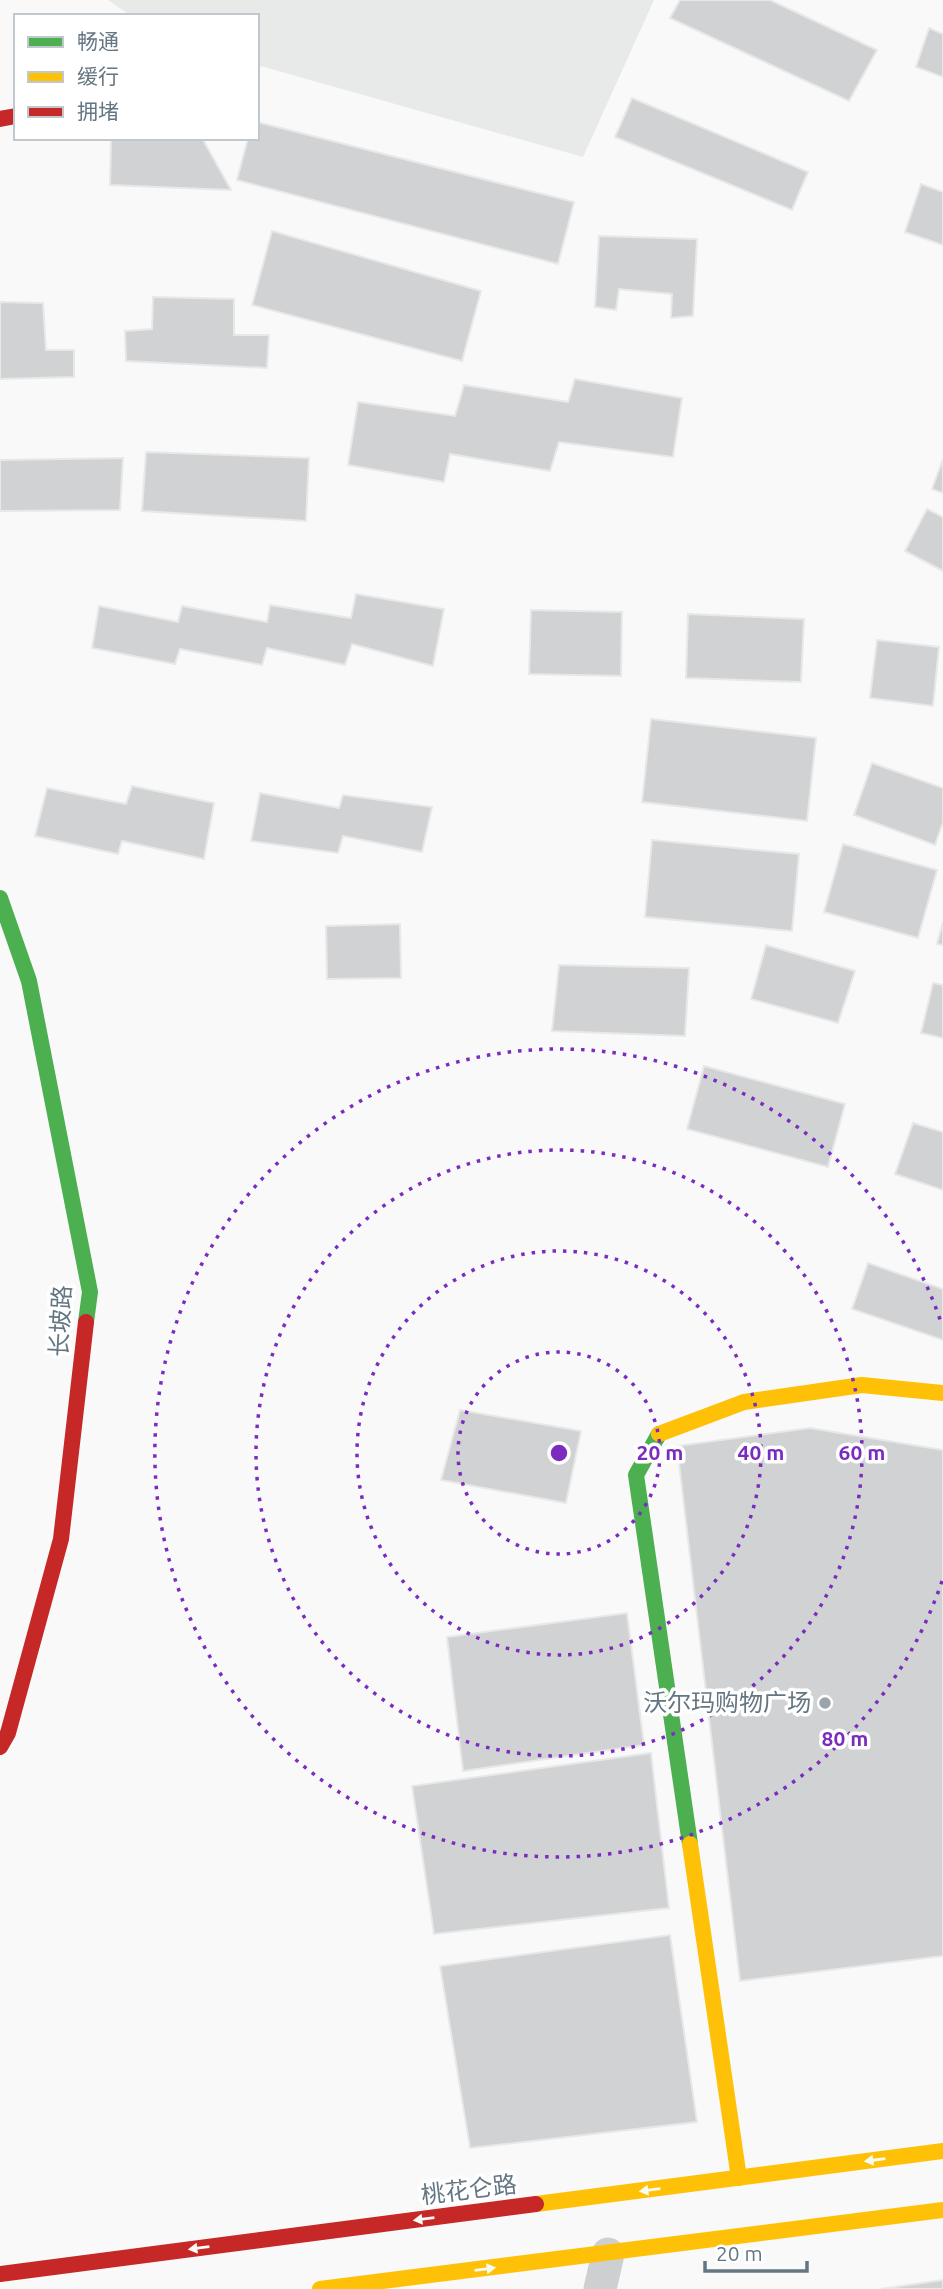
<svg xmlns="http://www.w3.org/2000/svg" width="943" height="2289" font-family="Ubuntu,'Noto Sans SC',sans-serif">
<rect width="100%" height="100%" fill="#f9f9f9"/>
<polygon fill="#e8e9e9" points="108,0 654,0 583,157 257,65 257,16 131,16"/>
<g fill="#d0d2d3" stroke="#e8e8e8" stroke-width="2">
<polygon points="680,0 770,0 877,50 849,101 670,18"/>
<polygon points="929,28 943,34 943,77 916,67"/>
<polygon points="632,98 808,172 792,210 615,137"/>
<polygon points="257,122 574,202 558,264 237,180 248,138 257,138"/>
<polygon points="111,138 202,138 231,190 110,185"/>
<polygon points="921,184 943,192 943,245 905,232"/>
<polygon points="272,231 481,291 462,361 252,305"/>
<polygon points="599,236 697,239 693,316 671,318 672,294 619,289 616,310 595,307"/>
<polygon points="153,297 234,299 234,335 269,335 267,368 126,361 125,331 152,329"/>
<polygon points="0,302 43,303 46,350 74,350 74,377 0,379"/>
<polygon points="575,379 682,398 673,457 559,442 550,471 450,454 444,482 348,465 358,402 455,416 464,385 568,402"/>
<polygon points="146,452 309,458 306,521 142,511"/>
<polygon points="123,458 120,510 0,511 0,460"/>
<polygon points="943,459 943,493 932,489"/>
<polygon points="927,509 943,517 943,571 905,551"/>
<polygon points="356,594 444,609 433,666 352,644 345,665 267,648 262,665 180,649 175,664 92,648 99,606 178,622 182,606 267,622 270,605 351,618"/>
<polygon points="531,610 622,612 621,676 529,674"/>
<polygon points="688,614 804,619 801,682 686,678"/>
<polygon points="877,640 939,647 933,706 870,698"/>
<polygon points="651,719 816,738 807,821 642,802"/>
<polygon points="872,763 943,788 943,822 935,845 854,815"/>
<polygon points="132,786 214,803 204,859 122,841 118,854 35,836 47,788 126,804"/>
<polygon points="260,793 339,808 343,795 432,807 422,852 343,836 338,853 251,841"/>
<polygon points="652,840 799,854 792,931 645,917"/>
<polygon points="843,844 937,870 918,938 824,912"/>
<polygon points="943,922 943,945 937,944"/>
<polygon points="400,924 401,978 327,979 326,926"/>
<polygon points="766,945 855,971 838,1023 751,999"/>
<polygon points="559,965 689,968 685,1036 552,1031"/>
<polygon points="933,983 943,985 943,1038 921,1033"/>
<polygon points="704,1066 845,1104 828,1167 687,1129"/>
<polygon points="913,1123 943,1132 943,1190 895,1174"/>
<polygon points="868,1263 943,1289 943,1340 852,1309"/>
<polygon points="460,1410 581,1431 566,1503 441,1480"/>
<polygon points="810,1428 943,1450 943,1956 740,1981 677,1446"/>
<polygon points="627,1613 644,1745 463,1771 447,1637"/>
<polygon points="651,1753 669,1908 434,1934 412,1786"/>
<polygon points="670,1935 697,2122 470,2148 440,1966"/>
<polygon points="943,2280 943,2289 881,2289"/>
</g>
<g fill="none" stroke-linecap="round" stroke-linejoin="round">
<polyline stroke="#cecfd0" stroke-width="33" points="600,2289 608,2254"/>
<g stroke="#4caf50" stroke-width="16">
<polyline points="0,898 29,981 90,1292 86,1322"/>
<polyline points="659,1434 636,1475 690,1844"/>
</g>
<g stroke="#ffc107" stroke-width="16">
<polyline points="659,1434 744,1402 862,1385 943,1393"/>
<polyline points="690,1844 739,2178"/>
<polyline points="536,2204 943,2151"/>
<polyline points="320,2289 943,2210"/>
</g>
<g stroke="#c62828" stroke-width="16">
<polyline points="0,119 16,116"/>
<polyline points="0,1747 8,1733 61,1539 86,1322"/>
<polyline points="0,2274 536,2204"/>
</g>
</g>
<defs><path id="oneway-solid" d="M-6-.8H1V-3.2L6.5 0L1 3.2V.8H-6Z" transform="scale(1.75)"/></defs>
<g fill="#f6fbf6">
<use href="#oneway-solid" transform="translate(875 2160) rotate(172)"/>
<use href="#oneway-solid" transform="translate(650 2190) rotate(173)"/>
<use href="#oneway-solid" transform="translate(424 2219) rotate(173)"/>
<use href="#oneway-solid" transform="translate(199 2248) rotate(173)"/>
<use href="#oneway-solid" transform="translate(485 2269) rotate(-7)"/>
</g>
<g fill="none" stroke="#7b2cbf" stroke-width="3.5" stroke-dasharray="3.5 7">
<circle cx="559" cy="1453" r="101"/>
<circle cx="559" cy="1453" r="202"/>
<circle cx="559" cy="1453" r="303"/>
<path d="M942 1581A404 404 0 1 1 942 1325"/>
</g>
<circle fill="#99a4ac" stroke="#fff" stroke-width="2.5" cx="825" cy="1703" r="7"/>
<g text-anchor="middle" stroke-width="7" stroke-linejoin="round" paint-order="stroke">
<g font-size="24" fill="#657683" stroke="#fff">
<text transform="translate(61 1321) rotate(-87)" y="8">长坡路</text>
<text transform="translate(469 2190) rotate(-7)" y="8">桃花仑路</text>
</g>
<g font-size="24" fill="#657683" stroke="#fff" text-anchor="end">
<text x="811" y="1711">沃尔玛购物广场</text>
</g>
</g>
<circle cx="559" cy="1453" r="10" fill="#7b2cbf" stroke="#fff" stroke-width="3.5"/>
<g font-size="21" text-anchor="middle" font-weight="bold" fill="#7b2cbf" stroke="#fff" stroke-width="7" stroke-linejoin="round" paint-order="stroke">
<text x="660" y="1460">20 m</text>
<text x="761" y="1460">40 m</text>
<text x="862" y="1460">60 m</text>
<text x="845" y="1746">80 m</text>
</g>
<rect x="14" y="14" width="245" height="126" fill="#ffffff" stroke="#c1c8cd" stroke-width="2"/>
<rect x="28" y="37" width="35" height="10" fill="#4caf50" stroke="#c1c8cd" stroke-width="2"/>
<text x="77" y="49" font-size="21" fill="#657683">畅通</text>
<rect x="28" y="72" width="35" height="10" fill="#ffc107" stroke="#c1c8cd" stroke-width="2"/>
<text x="77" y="84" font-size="21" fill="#657683">缓行</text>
<rect x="28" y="107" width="35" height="10" fill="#c62828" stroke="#c1c8cd" stroke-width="2"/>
<text x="77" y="119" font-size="21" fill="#657683">拥堵</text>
<path d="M705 2261v10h102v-10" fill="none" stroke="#657683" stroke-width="3.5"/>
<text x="716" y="2261" font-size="21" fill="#657683" stroke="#ffffff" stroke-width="5" paint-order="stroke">20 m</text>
</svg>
